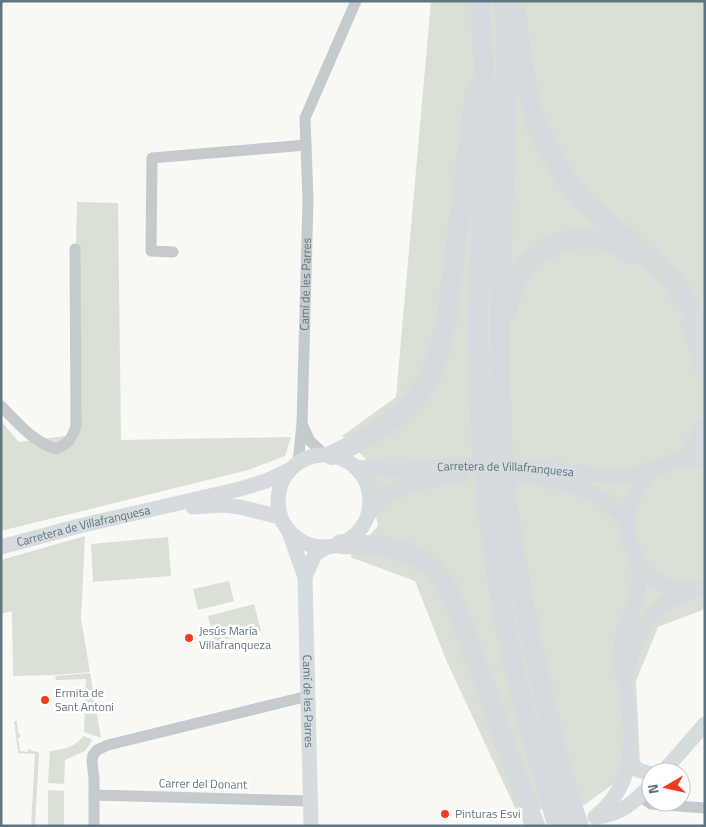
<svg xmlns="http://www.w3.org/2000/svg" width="706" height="827" font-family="'Titillium Web',sans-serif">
<rect width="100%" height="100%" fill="#f8f8f5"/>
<g fill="#dae0d5">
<polygon points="431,1 705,1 705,609 658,627 636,681 640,765 584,805 517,812 447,662 415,581 350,557 378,526 365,458 342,436 396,397"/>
<polygon points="77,202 118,203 121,440 291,437 285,456 248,470 1,531 1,421 19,442 72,435"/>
<polygon points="85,536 81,619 90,672 54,675 13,676 12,611 1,614 1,560"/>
<polygon points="168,537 171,576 93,582 91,544"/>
<polygon points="229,581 234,601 198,610 193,589"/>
<polygon points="254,604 261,631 215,642 208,616"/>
<polygon points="90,673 101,738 84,732 86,679 56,680 55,676"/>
<polygon points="14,721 17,721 18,733 20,733 20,737 18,738 20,751 28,752 28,749 31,749 31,751 39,752 35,826 31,826 35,754 18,753"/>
<path d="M84 736 91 739 92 741 85 751 65 760 64 784 48 783 50 751C66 749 72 748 84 736Z"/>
<polygon points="48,790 64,791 64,826 48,826"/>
</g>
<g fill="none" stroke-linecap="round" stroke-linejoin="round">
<g stroke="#c5cacd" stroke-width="11">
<polyline points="173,252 151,251 152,158 306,145"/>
<path d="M1 406C18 423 32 441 56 449 70 442 71 440 76 426L75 249"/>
<polyline points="302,424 310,441 324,454"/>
<path id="s1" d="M298 462 302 424 308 200 305 118 356 1"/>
<polyline points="94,795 310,801"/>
<polyline points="641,797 651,804 705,808"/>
<polyline points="94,826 94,779 92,761 93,755 97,750 108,745 308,696"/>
</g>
<g stroke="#d5dbde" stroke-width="15">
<circle cx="324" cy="501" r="46"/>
<path d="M705 460C601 446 604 605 705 589"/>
<path id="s2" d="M355 467 396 471 453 466 521 467 607 476H623L655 470"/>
<path d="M519 476C545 478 582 485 603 500 612 506 619 514 627 521"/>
<polyline points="193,507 223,505 240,507 280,517"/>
<path d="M368 515C373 509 379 500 386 495 405 482 439 478 462 475"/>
<path id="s3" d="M289 532 305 577 311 826"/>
<path id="s4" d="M1 547 79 526 240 489 266 481 289 470"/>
<polyline points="305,577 315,554 327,547"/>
<path d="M628 671C634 632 651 602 692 591"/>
<polyline points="629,761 638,770 651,774"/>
<polyline points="663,772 705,724"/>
<path d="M595 817C638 783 633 735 626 687 623 669 619 660 622 641 624 626 632 612 636 598 640 585 639 572 637 560"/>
<path d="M597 817C622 814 634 802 651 785"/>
</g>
<g stroke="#d5dbde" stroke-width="20">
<path d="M480 1C483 43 486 85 486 127 485 187 479 247 478 307 476 456 493 601 534 746 542 772 549 800 558 826"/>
<path d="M504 1C511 104 501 208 500 311 499 374 500 437 507 499 515 567 529 634 545 701 555 743 564 785 579 826"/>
<polyline points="516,13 519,43 527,86 536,124 561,172 581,199 643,252 673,281 694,313 705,337"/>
<path d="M507 311C509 301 512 290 516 281 531 249 573 230 607 241 616 243 623 249 631 254"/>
<polyline points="691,325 698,343 705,369"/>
<path d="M332 455C369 438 414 412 431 373 439 355 443 337 447 318L476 89"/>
<polyline points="684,459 694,449 705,430"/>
<polyline points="341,544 384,546 414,555 433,569 447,587 462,621 508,752 535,826"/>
</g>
</g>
<g fill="#f23c1b" stroke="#fff" stroke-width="2">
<circle cx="189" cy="638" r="5"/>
<circle cx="45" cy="700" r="5"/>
<circle cx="445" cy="814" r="5"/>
</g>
<g text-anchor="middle" stroke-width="5" stroke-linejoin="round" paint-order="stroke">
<g font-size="12" fill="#607682" stroke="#fff">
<text dy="4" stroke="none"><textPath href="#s1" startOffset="178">Camí de les Parres</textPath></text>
<text dy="4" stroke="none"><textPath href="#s2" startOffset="151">Carretera de Villafranquesa</textPath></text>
<text dy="4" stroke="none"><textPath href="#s4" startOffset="85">Carretera de Villafranquesa</textPath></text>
<text dy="4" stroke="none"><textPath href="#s3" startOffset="172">Camí de les Parres</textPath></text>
<text transform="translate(203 784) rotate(1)" y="4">Carrer del Donant</text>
</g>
<g font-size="12" fill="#607682" stroke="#fff" text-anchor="start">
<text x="199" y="635">Jesús María<tspan x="199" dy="14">Villafranqueza</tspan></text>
<text x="55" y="697">Ermita de<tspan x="55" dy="14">Sant Antoni</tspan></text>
<text x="455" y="818">Pinturas Esvi</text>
</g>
</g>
<rect width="706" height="827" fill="none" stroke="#607682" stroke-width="5"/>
<g transform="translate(666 787) rotate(261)"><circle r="24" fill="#ffffff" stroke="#bfc8cd"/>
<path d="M0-4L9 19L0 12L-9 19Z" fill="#f23c1b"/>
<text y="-8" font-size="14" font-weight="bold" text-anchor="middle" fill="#607682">N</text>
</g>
</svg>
